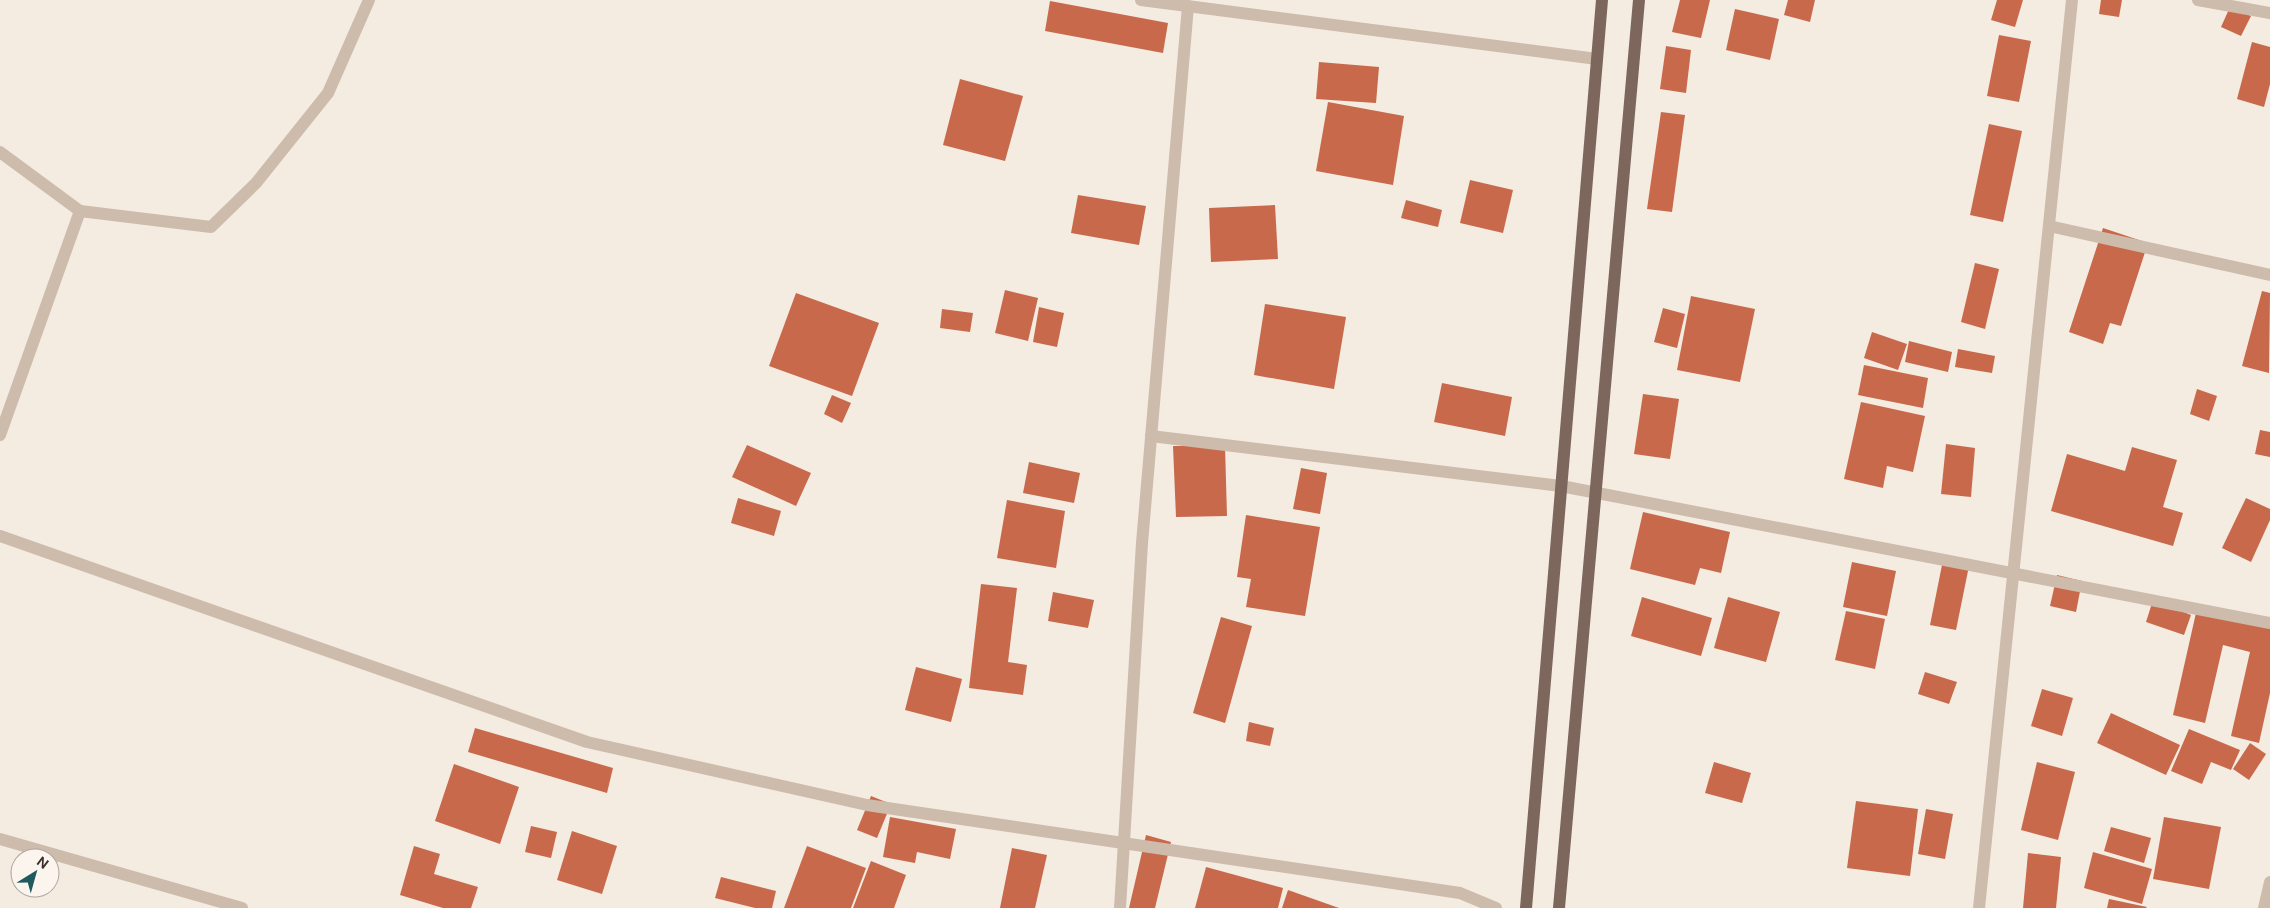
<svg xmlns="http://www.w3.org/2000/svg" width="2270" height="908" font-family="'DM Sans',sans-serif">
<rect width="100%" height="100%" fill="#f4ebe1"/>
<g fill="#c8694b">
<polygon points="1680,0 1710,0 1701,38 1672,32"/>
<polygon points="1788,0 1815,0 1810,22 1784,15"/>
<polygon points="1997,0 2023,0 2015,27 1991,20"/>
<polygon points="2101,0 2122,0 2119,17 2099,14"/>
<polygon points="1050,1 1168,23 1163,53 1045,31"/>
<polygon points="2230,7 2251,16 2241,36 2221,27"/>
<polygon points="1735,9 1779,19 1770,60 1726,50"/>
<polygon points="1999,35 2031,41 2019,102 1987,96"/>
<polygon points="2252,42 2270,47 2270,84 2264,107 2237,99"/>
<polygon points="1666,46 1691,50 1686,93 1660,89"/>
<polygon points="1319,62 1379,67 1376,103 1316,99"/>
<polygon points="960,79 1023,96 1005,161 943,145"/>
<polygon points="1328,102 1404,116 1393,185 1316,171"/>
<polygon points="1661,112 1685,115 1672,212 1647,209"/>
<polygon points="1989,124 2022,131 2003,222 1970,215"/>
<polygon points="1470,180 1513,190 1503,233 1460,223"/>
<polygon points="1078,195 1146,206 1139,245 1071,233"/>
<polygon points="1406,200 1442,210 1438,227 1401,218"/>
<polygon points="1275,205 1278,259 1211,262 1209,208"/>
<polygon points="2103,228 2148,243 2121,326 2110,323 2103,344 2069,332"/>
<polygon points="1975,263 1999,269 1985,329 1961,322"/>
<polygon points="1005,290 1038,298 1028,341 995,333"/>
<polygon points="2262,291 2270,293 2269,373 2242,366"/>
<polygon points="796,293 879,323 852,396 769,366"/>
<polygon points="1691,296 1755,309 1740,382 1677,370"/>
<polygon points="1265,304 1346,317 1334,389 1254,375"/>
<polygon points="1039,307 1064,313 1057,347 1033,342"/>
<polygon points="1663,308 1685,314 1677,348 1654,342"/>
<polygon points="942,309 973,313 970,332 940,328"/>
<polygon points="1872,332 1907,344 1898,370 1864,358"/>
<polygon points="1909,341 1952,352 1948,372 1905,362"/>
<polygon points="1958,349 1995,356 1992,373 1955,367"/>
<polygon points="1864,365 1928,378 1923,408 1858,395"/>
<polygon points="1442,383 1512,397 1505,436 1434,422"/>
<polygon points="2197,389 2217,396 2209,421 2190,414"/>
<polygon points="1643,394 1679,399 1670,459 1634,454"/>
<polygon points="832,395 851,403 842,423 824,414"/>
<polygon points="1861,402 1925,416 1913,472 1887,466 1883,488 1844,479"/>
<polygon points="2260,430 2270,432 2270,457 2255,454"/>
<polygon points="1946,444 1975,448 1971,497 1941,494"/>
<polygon points="747,445 811,473 796,506 732,477"/>
<polygon points="1173,446 1225,446 1227,516 1176,517"/>
<polygon points="2132,447 2177,460 2163,507 2183,513 2173,546 2051,511 2067,454 2125,471"/>
<polygon points="1029,462 1080,473 1074,503 1023,493"/>
<polygon points="1301,468 1327,473 1320,514 1293,509"/>
<polygon points="738,498 781,511 774,536 731,523"/>
<polygon points="2246,498 2270,509 2270,520 2251,562 2222,548"/>
<polygon points="1007,500 1065,511 1056,568 997,558"/>
<polygon points="1643,512 1730,532 1721,573 1700,568 1695,585 1630,569"/>
<polygon points="1246,515 1320,527 1305,616 1246,607 1251,579 1237,577"/>
<polygon points="1943,560 1969,566 1956,630 1930,625"/>
<polygon points="1852,562 1896,571 1887,616 1843,607"/>
<polygon points="2057,575 2082,581 2076,612 2050,606"/>
<polygon points="981,584 1017,588 1008,662 1027,665 1023,695 969,688"/>
<polygon points="1053,592 1094,600 1088,628 1048,621"/>
<polygon points="1642,597 1712,618 1701,656 1631,636"/>
<polygon points="1728,597 1780,612 1766,662 1714,648"/>
<polygon points="2153,600 2191,615 2184,635 2146,622"/>
<polygon points="2198,604 2270,621 2270,693 2259,743 2231,736 2250,652 2223,645 2205,723 2173,715"/>
<polygon points="1846,611 1885,619 1875,669 1835,660"/>
<polygon points="1221,617 1252,626 1225,723 1193,713"/>
<polygon points="916,667 962,679 951,722 905,710"/>
<polygon points="1925,672 1957,682 1949,704 1918,694"/>
<polygon points="2042,689 2073,698 2062,736 2031,726"/>
<polygon points="2111,713 2180,745 2166,775 2097,743"/>
<polygon points="1249,722 1274,728 1270,746 1246,741"/>
<polygon points="475,728 613,768 607,793 468,752"/>
<polygon points="2189,729 2240,750 2231,770 2211,762 2202,784 2171,771"/>
<polygon points="2250,743 2266,754 2249,780 2233,769"/>
<polygon points="1714,762 1751,773 1742,803 1705,793"/>
<polygon points="2037,762 2075,772 2058,840 2021,830"/>
<polygon points="454,764 519,787 500,844 435,821"/>
<polygon points="871,796 891,804 877,838 857,830"/>
<polygon points="1856,801 1918,809 1910,876 1847,868"/>
<polygon points="1926,809 1953,814 1945,859 1918,854"/>
<polygon points="890,817 956,829 950,859 917,852 915,863 883,857"/>
<polygon points="2164,817 2221,827 2209,889 2153,879"/>
<polygon points="531,826 557,832 551,858 525,852"/>
<polygon points="2111,827 2151,838 2144,863 2104,851"/>
<polygon points="572,831 617,846 602,894 557,880"/>
<polygon points="1146,835 1171,842 1155,908 1129,908"/>
<polygon points="414,846 440,854 434,874 478,887 471,908 443,908 400,895"/>
<polygon points="807,846 866,868 851,908 784,908"/>
<polygon points="1012,848 1047,855 1035,908 1000,908"/>
<polygon points="2093,852 2152,869 2142,904 2084,888"/>
<polygon points="2028,853 2061,857 2056,908 2023,908"/>
<polygon points="871,861 906,875 894,908 853,908"/>
<polygon points="1206,867 1283,888 1278,908 1195,908"/>
<polygon points="721,877 776,891 772,908 755,908 715,898"/>
<polygon points="1288,890 1339,908 1282,908"/>
<polygon points="2109,899 2147,907 2146,908 2107,908"/>
</g>
<g fill="none" stroke-linecap="round" stroke-linejoin="round">
<g stroke="#cdbbac" stroke-width="12">
<polyline points="1141,0 1597,59"/>
<polyline points="2198,0 2270,13"/>
<polyline points="0,152 80,211 211,227 256,183 328,93 369,0"/>
<polyline points="2049,226 2270,275"/>
<polyline points="0,435 80,211"/>
<polyline points="1151,436 1561,486 2270,623"/>
<polyline points="0,536 587,742 867,805 1460,893 1496,908"/>
<polyline points="0,839 242,908"/>
<polyline points="1120,908 1142,543 1188,6"/>
<polyline points="1979,908 2072,0"/>
<polyline points="2264,908 2270,882"/>
</g>
<g stroke="#7d675c" stroke-width="12">
<polyline points="1526,908 1602,0"/>
<polyline points="1559,908 1639,0"/>
</g>
</g>
<g transform="translate(35 873) rotate(37)"><circle r="24" fill="#fbf5ee" stroke="#aea6a0"/>
<path d="M0-4L9 19L0 12L-9 19Z" fill="#1f5a5e"/>
<text y="-8" font-size="14" font-weight="bold" text-anchor="middle" fill="#3b302b">N</text>
</g>
</svg>
